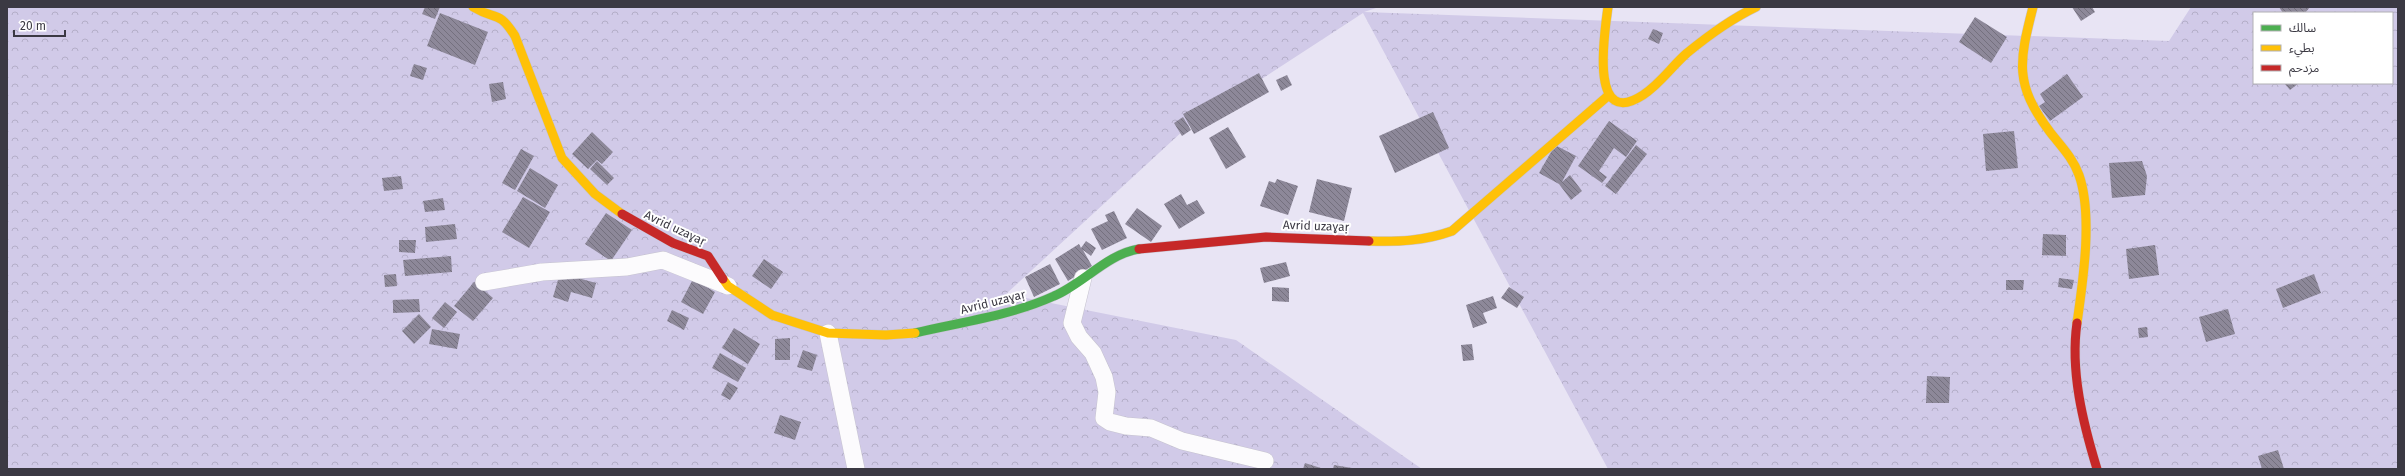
<svg xmlns="http://www.w3.org/2000/svg" width="2405" height="476" font-family="'Fira Sans','Noto Sans Arabic',sans-serif">
<defs>
<pattern id="forest-crowns" width="20" height="18" patternUnits="userSpaceOnUse"><rect width="20" height="18" fill="#d1cae8"/><path d="M2 6a3 3 0 1 1 6 0M12 15a3 3 0 1 1 6 0" fill="none" stroke="#b4aec8"/></pattern>
<pattern id="building-back-hatch" width="6" height="6" patternUnits="userSpaceOnUse"><rect width="6" height="6" fill="#8d8899"/><path d="M-1 5l2 2M0 0l6 6M5-1l2 2" fill="none" stroke="#74707e"/></pattern>
</defs>
<rect width="100%" height="100%" fill="#e8e4f4"/>
<path fill="url(#forest-crowns)" fill-rule="evenodd" d="M7 7H1379L1364 12 2169 41 2191 7H2398V469H1608L1363 13 1185 129 1006 294 1236 340 1422 469H7ZM2254 13H2392V83H2254Z"/>
<g fill="url(#building-back-hatch)">
<polygon points="425,7 440,7 435,19 422,14"/>
<polygon points="2072,7 2092,7 2095,12 2081,21"/>
<polygon points="2279,7 2310,7 2305,13 2283,13"/>
<polygon points="440,13 488,32 475,65 427,46"/>
<polygon points="1975,17 2007,37 1991,63 1959,42"/>
<polygon points="1653,29 1663,33 1659,44 1648,39"/>
<polygon points="414,64 427,68 423,80 410,76"/>
<polygon points="1259,73 1269,92 1194,134 1183,114"/>
<polygon points="2067,74 2083,97 2050,121 2039,106 2045,102 2040,94"/>
<polygon points="1287,75 1292,85 1281,91 1276,80"/>
<polygon points="503,82 506,99 492,102 489,84"/>
<polygon points="2284,83 2299,83 2290,90"/>
<polygon points="1433,112 1449,148 1395,173 1379,136"/>
<polygon points="1183,117 1191,130 1182,136 1174,123"/>
<polygon points="1609,121 1637,141 1626,157 1614,148 1599,171 1607,177 1602,183 1578,166"/>
<polygon points="1228,127 1246,157 1226,169 1209,138"/>
<polygon points="2014,131 2018,168 1986,171 1983,134"/>
<polygon points="592,132 613,152 602,164 597,160 588,169 572,154"/>
<polygon points="1555,145 1576,156 1562,182 1570,175 1582,191 1571,200 1559,184 1539,173"/>
<polygon points="1636,145 1647,154 1616,194 1605,186"/>
<polygon points="521,149 534,156 515,190 502,183"/>
<polygon points="597,161 614,178 607,185 590,169"/>
<polygon points="2142,161 2147,176 2145,195 2112,198 2109,163"/>
<polygon points="530,168 558,185 545,208 517,191"/>
<polygon points="401,176 403,189 384,191 382,178"/>
<polygon points="1277,179 1298,186 1288,215 1260,206 1269,181 1275,183"/>
<polygon points="1317,179 1352,188 1344,221 1309,212"/>
<polygon points="1181,194 1187,205 1197,200 1205,213 1179,229 1164,204"/>
<polygon points="523,197 550,212 529,248 502,232"/>
<polygon points="443,198 445,210 425,212 423,201"/>
<polygon points="1137,208 1162,226 1151,242 1125,224"/>
<polygon points="1114,211 1127,238 1102,250 1091,229 1108,221 1105,215"/>
<polygon points="606,213 632,230 611,261 585,244"/>
<polygon points="455,224 457,239 426,242 425,227"/>
<polygon points="2043,234 2066,235 2066,256 2042,255"/>
<polygon points="399,240 416,240 415,253 399,252"/>
<polygon points="1086,241 1096,248 1091,256 1083,250 1092,266 1068,281 1055,259 1079,244 1081,248"/>
<polygon points="2155,245 2159,275 2129,279 2126,249"/>
<polygon points="451,256 452,272 405,276 403,260"/>
<polygon points="764,259 783,272 771,289 752,276"/>
<polygon points="1286,262 1290,276 1264,283 1260,268"/>
<polygon points="1050,264 1060,284 1034,297 1025,277"/>
<polygon points="560,273 596,283 592,298 571,292 568,302 553,297"/>
<polygon points="396,274 397,286 385,287 384,275"/>
<polygon points="2314,274 2321,293 2283,308 2276,289"/>
<polygon points="2059,278 2074,280 2072,289 2058,287"/>
<polygon points="693,279 715,292 703,314 681,302"/>
<polygon points="2006,280 2024,280 2023,290 2006,290"/>
<polygon points="474,282 493,298 473,321 454,306"/>
<polygon points="1272,287 1289,288 1289,302 1272,301"/>
<polygon points="1509,287 1524,297 1517,308 1501,298"/>
<polygon points="1493,296 1497,308 1483,313 1487,323 1473,328 1466,305"/>
<polygon points="419,299 420,312 393,313 393,300"/>
<polygon points="445,302 457,312 444,328 432,318"/>
<polygon points="2228,309 2235,334 2206,342 2199,317"/>
<polygon points="672,310 689,318 684,330 667,321"/>
<polygon points="419,314 431,327 414,344 402,331"/>
<polygon points="2147,327 2148,337 2139,338 2138,328"/>
<polygon points="734,328 760,344 748,364 722,348"/>
<polygon points="432,329 460,334 457,349 429,344"/>
<polygon points="790,338 790,360 775,360 775,339"/>
<polygon points="1472,344 1474,360 1463,361 1461,345"/>
<polygon points="803,350 817,355 812,371 797,367"/>
<polygon points="720,353 746,368 738,382 712,368"/>
<polygon points="1927,376 1950,377 1949,403 1926,403"/>
<polygon points="728,382 738,388 730,400 721,395"/>
<polygon points="780,415 801,422 795,440 774,433"/>
<polygon points="2278,450 2284,469 2262,469 2258,456"/>
<polygon points="1305,463 1324,469 1303,469"/>
<polygon points="1334,465 1352,468 1352,469 1333,469"/>
</g>
<g fill="none" stroke-linecap="round" stroke-linejoin="round">
<defs>
<g id="street">
<polyline points="1083,278 1072,323 1079,337 1093,353 1104,377 1107,392 1104,418 1110,422 1126,426 1151,428 1182,441 1265,461"/>
<polyline points="484,282 542,272 627,267 663,260 728,286"/>
<polyline points="828,333 856,469"/>
</g>
<path id="fast" d="M915 333C961 322 1010 316 1054 296 1083 284 1107 254 1139 249"/>
<g id="slow">
<path d="M473 7C496 21 498 9 515 36L562 158 595 194 622 214"/>
<path d="M1608 7C1605 30 1588 131 1643 95 1660 84 1672 66 1687 53 1709 35 1731 19 1756 7"/>
<path d="M2033 7C2019 62 2014 84 2050 132 2061 146 2073 158 2079 175 2093 215 2083 281 2077 323"/>
<path d="M1369 241C1398 242 1424 241 1452 231L1609 95"/>
<polyline points="723,279 728,286 772,315 828,333 886,335 915,333"/>
</g>
<g id="jam">
<polyline points="622,214 673,243 708,256 723,279"/>
<polyline points="1139,249 1266,237 1369,241"/>
<path d="M2077 323C2070 371 2083 423 2097 469"/>
</g>
</defs>
<use href="#street" stroke="#c6c3cf" stroke-width="18"/>
<use href="#fast" stroke="#c6c3cf" stroke-width="10"/>
<use href="#slow" stroke="#c6c3cf" stroke-width="10"/>
<use href="#jam" stroke="#c6c3cf" stroke-width="10"/>
<use href="#street" stroke="#fcfbfd" stroke-width="17"/>
<use href="#fast" stroke="#4caf50" stroke-width="9"/>
<use href="#slow" stroke="#ffc107" stroke-width="9"/>
<use href="#jam" stroke="#c62828" stroke-width="9"/>
</g>
<g text-anchor="middle" stroke-width="4" stroke-linejoin="round" paint-order="stroke">
<g font-size="12" fill="#3b3943" stroke="#fff">
<text transform="translate(1316 226) rotate(2)" y="4">Avrid uzaɣaṛ</text>
<text transform="translate(675 228) rotate(25)" y="4">Avrid uzaɣaṛ</text>
<text transform="translate(993 302) rotate(-14)" y="4">Avrid uzaɣaṛ</text>
</g>
</g>
<rect width="2405" height="476" fill="none" stroke="#3b3943" stroke-width="16"/>
<rect x="2253" y="12" width="140" height="72" fill="#ffffff" stroke="#b1b0b4"/>
<rect x="2261" y="25" width="20" height="6" fill="#4caf50" stroke="#b1b0b4"/>
<text x="2289" y="32" font-size="12" fill="#3b3943">سالك</text>
<rect x="2261" y="45" width="20" height="6" fill="#ffc107" stroke="#b1b0b4"/>
<text x="2289" y="52" font-size="12" fill="#3b3943">بطيء</text>
<rect x="2261" y="65" width="20" height="6" fill="#c62828" stroke="#b1b0b4"/>
<text x="2289" y="72" font-size="12" fill="#3b3943">مزدحم</text>
<path d="M14 30v6h51v-6" fill="none" stroke="#3b3943" stroke-width="2"/>
<text x="20" y="30" font-size="12" fill="#3b3943" stroke="#ffffff" stroke-width="3" paint-order="stroke">20 m</text>
</svg>
